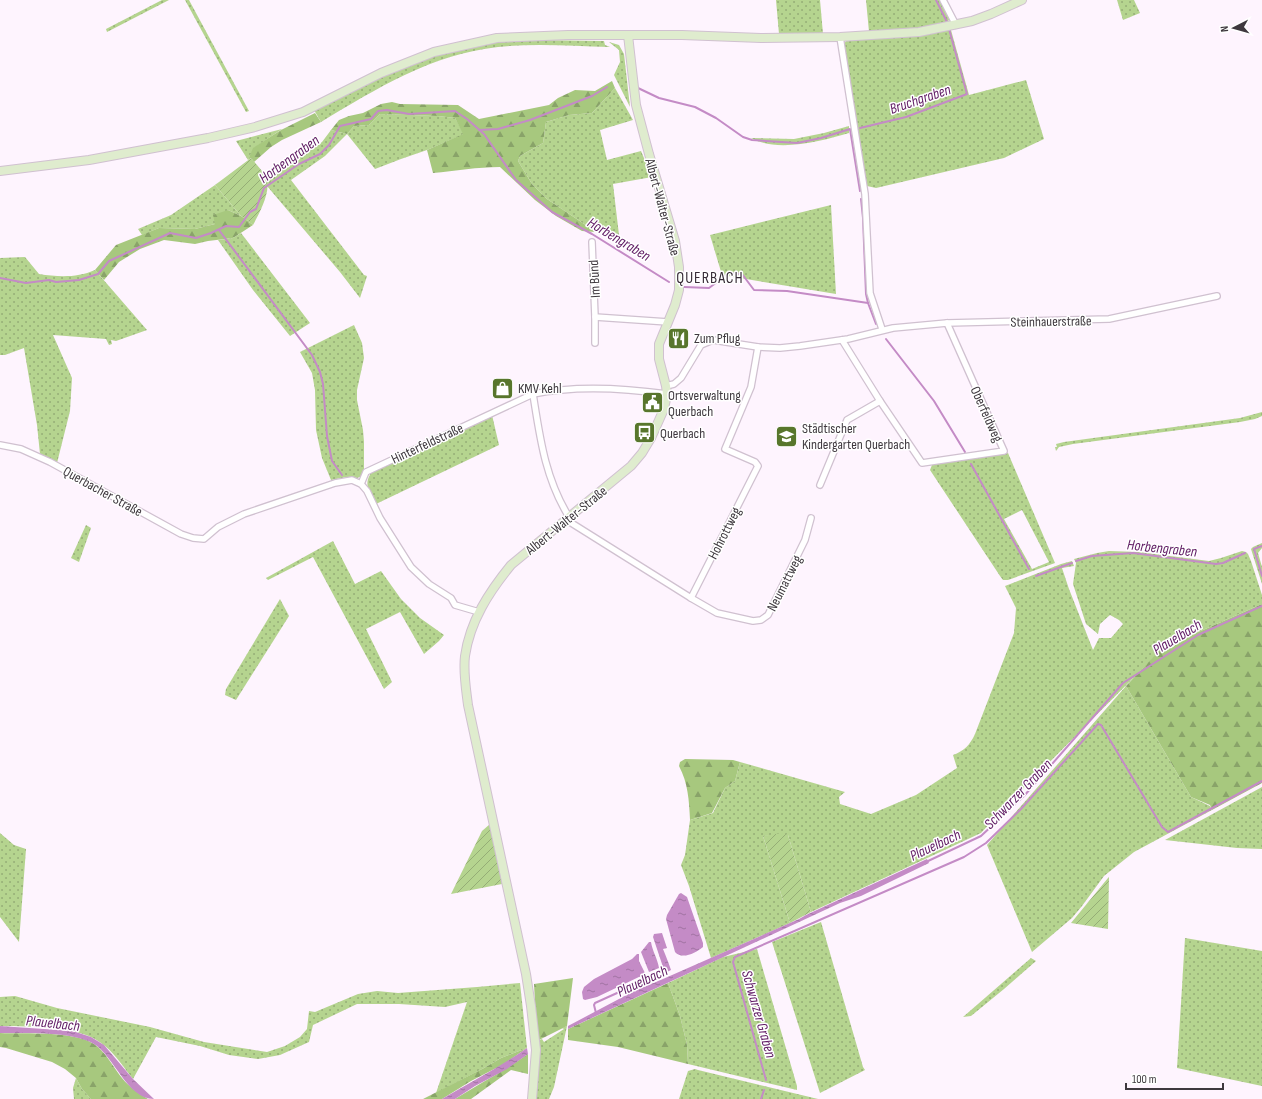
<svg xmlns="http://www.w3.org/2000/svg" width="1262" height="1099" font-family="'Sofia Sans Condensed',sans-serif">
<defs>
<pattern id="grass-dots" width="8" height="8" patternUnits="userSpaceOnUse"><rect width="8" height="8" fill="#b5d48f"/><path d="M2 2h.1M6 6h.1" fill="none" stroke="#95ad76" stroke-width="1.8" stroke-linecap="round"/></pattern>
<pattern id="forest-firs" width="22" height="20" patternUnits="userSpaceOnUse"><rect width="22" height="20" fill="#a7c87e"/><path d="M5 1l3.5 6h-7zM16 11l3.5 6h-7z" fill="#89a369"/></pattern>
<pattern id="garden-furrows" width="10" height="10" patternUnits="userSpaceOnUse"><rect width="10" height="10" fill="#b5d48f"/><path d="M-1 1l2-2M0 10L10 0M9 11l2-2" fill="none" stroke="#95ad76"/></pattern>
<pattern id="water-ripples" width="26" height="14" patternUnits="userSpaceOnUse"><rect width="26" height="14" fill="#c48bc6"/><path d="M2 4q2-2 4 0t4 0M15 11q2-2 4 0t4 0" fill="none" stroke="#a173a2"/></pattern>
</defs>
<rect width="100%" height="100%" fill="#fef4fe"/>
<g fill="url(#grass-dots)" fill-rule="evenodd">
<polygon points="162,0 169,0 107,32 106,29"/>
<polygon points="185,0 189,0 249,111 246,112"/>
<polygon points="776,0 820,0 823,34 779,34"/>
<polygon points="866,0 941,0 948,13 949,20 945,24 910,30 869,32"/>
<polygon points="1117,0 1134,0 1140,13 1123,20"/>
<polygon points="951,30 969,95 1026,80 1044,139 1004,158 876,188 867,186 844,44 846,41"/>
<path d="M536 40 604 41 605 45 610 47C572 46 535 43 498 47 432 54 376 89 321 122L314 110C364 85 414 57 469 46 491 42 513 41 536 40Z"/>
<polygon points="609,42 619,45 624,54 630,107 614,75 620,62 619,50"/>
<polygon points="615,88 633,120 600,130 607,160 641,151 652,177 613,184 619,235 596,232 547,199 532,184 518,161 520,156 543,143 546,122 569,115 592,113"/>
<polygon points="380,114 438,116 455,118 464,134 427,150 401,159 375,169 347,134 325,156 291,180 364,275 367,276 360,298 340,272 267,186 267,178 322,142 331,130 347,134 354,126 369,125"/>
<path d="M849 126V133C822 141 777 153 751 138L794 139 824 133Z"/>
<polygon points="282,129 254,148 248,160 236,141"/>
<polygon points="215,185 241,216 228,210 215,224 195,229 159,228 142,235 138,229 171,215"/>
<polygon points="831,205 836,294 722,275 710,235"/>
<polygon points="241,233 310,323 290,336 253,290 218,240 233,238"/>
<path d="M25 257 39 274C58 277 77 278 95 270L147 330 116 341 111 340 112 344 109 345 106 339 53 335 72 378 70 411 57 463 40 454 37 425 24 348 5 355H0V258Z"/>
<polygon points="354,325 362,343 364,358 357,390 357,400 363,430 364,442 364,469 362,476 357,478 347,477 331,480 322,458 316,430 315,390 312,373 300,352"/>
<polygon points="1262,412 1262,416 1255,419 1240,422 1073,444 1059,447 1056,451 1055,447 1057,447 1056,444 1064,442 1240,418"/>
<path d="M492 415 499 445 376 504C370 492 363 485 371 473Z"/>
<path d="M1008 453 1055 563 1008 580H1003L1000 576 930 470 932 465ZM1022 510 1049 562 1032 569 1004 519Z"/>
<polygon points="86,525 91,528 79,562 71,558"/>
<polygon points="333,541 355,584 381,571 401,599 420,618 444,635 439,641 424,654 400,612 366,629 392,682 384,689 313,557 268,580 266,578"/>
<polygon points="1262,543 1262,548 1258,553 1262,567 1262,584 1251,549 1253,547"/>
<path d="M1109 551 1139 552 1209 561 1221 558 1242 551 1246 552 1248 554 1251 561 1262 595V604L1187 637 1169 642 1008 804 981 833 811 912 788 835 763 836 790 923 711 958 689 886 681 865 685 855 690 820 713 813 725 788 735 781 740 762 845 792 839 797 840 804 871 814 916 795 957 768 953 755C964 751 970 745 975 734L1014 633 1016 608 1005 586 1061 564 1072 561 1074 566 1062 568 1069 589 1093 650 1099 638H1111L1123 624 1119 620 1110 615 1100 624 1098 634 1086 624 1073 584 1076 563 1074 559 1097 553Z"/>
<polygon points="280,599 289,616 236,700 225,695 226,689"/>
<polygon points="1126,686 1191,797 1210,806 1212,810 1134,852 1104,876 1082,906 1072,918 1032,952 987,845"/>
<polygon points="1262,787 1262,849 1237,848 1165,840"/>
<polygon points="0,833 14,845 26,849 19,942 0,917"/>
<polygon points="821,922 863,1067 865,1070 820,1093 772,942"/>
<polygon points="1185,938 1262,951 1262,1086 1177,1068"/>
<polygon points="757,949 797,1086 797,1090 688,1064 687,1045 680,1016 668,983 723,957"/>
<polygon points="1031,958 1036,961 1004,989 971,1016 963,1017"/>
<path d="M520 983 527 1048 501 1058 484 1068 436 1093 467 1002 445 1007 399 1004H357L313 1025 309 1042 280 1055 258 1059 229 1055 200 1046 156 1037 133 1079C124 1068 116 1055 105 1046 80 1024 31 1027 0 1026V997L15 996 57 1008 150 1027 204 1042 267 1052 285 1046 300 1037 307 1029 309 1011 315 1012 358 994 377 991 398 993 477 987Z"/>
<polygon points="567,1026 554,1087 549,1099 536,1099 538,1060 537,1041 542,1039 544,1042 564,1029 562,1028"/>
<polygon points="695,1069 698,1070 818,1099 679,1099 688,1071"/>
<polygon points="76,1078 82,1089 91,1099 74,1099 73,1088"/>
</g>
<g fill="url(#forest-firs)">
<path d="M612 81 615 88 592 113 569 115 546 122 543 143 520 156 518 161 532 184 547 199 596 232 582 231 556 216 535 200 500 167C478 167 455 171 433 173L427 150 463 134 455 118 438 116 380 114 369 125 354 126 347 134 331 130 339 120 349 116 363 113 381 104 392 102 400 104 458 105 479 119 549 105 558 98 575 90 595 91Z"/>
<polygon points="315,113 321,122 282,140 271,147 254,162 251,158 248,160 253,148 281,130"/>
<polygon points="228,210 241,216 253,225 233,238 208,241 195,244 164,240 140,249 119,262 104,280 95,270 116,245 159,228 195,229 215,224 213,215"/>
<polygon points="1262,604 1262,783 1212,810 1210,805 1191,797 1126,686 1158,652 1169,641 1187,637"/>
<path d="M685 759 733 760 740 762 735 781 725 788 712 813 690 820C689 800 688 783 679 766L680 762Z"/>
<polygon points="573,978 567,1026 537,1041 534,984"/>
<polygon points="668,983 680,1016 687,1045 688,1064 618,1047 568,1040 568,1029"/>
<path d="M0 1033C24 1034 80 1030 98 1047 108 1056 114 1068 122 1078 129 1087 139 1093 148 1099H91L82 1089 76 1078 65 1069 52 1062 6 1048 0 1047Z"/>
<polygon points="527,1048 504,1064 471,1081 442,1099 423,1099 484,1068 501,1058"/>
<path d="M528 1054V1074L511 1070 471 1099H455C479 1084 504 1071 528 1054Z"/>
</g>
<g fill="url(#garden-furrows)">
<path d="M251 158C256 164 263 171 266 178 272 190 259 214 253 225L241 216 215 185Z"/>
<polygon points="490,824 502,884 451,894 482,831"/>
<polygon points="782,833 788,835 811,912 790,923 763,836"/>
<polygon points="1109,877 1108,929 1071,923 1108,878"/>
</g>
<g fill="url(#water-ripples)">
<polygon points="927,859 929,863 861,896 840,903 568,1029 568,1026 634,991 663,979 799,919 806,915"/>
<path d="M681 893 687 897 703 943V947C696 953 682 960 675 952L666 919 667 915 679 894Z"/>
<path d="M662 933 667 948 663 949C666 956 669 964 671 970L665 973 653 937 654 934Z"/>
<path d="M649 942H651C652 950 658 960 659 968L649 972 641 952Z"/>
<polygon points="637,954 639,954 639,961 645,973 641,976 597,997 585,1000 583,999 582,992 584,987 594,979 632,959"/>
<path d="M0 1026 73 1031 91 1037 104 1045 133 1079 154 1099C127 1099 114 1056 94 1044 74 1031 24 1033 0 1033Z"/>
<path d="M527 1048 528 1054 507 1069 475 1086 455 1099H442C471 1082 500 1067 527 1048Z"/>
</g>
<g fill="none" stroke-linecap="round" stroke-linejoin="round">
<g stroke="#c48bc6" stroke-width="2">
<polyline points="936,0 947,22"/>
<polyline points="638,88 659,98 695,107 716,118 743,137 752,140 797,143 821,138 850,129 860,191"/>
<polyline points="860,128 906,117 967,94 949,29"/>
<polyline points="479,130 498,129 530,120 592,96 607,87"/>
<polyline points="861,199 863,218 866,294 868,303"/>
<polyline points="219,230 312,355 320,372 323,384 327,436 332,461 342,475"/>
<polyline points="0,278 26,283 49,280 56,282 79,280 98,274 109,261 170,233 196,238 211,233 226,226 239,227 250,212 256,209 264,188 299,164 320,154 329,145 340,126 371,119 378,111 387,110 409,114 455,111 467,119 484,134 516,180 552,212 592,234 669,282"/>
<polyline points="684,287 709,288 729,273 742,274 754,290 787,291 868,303 876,324"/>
<polyline points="886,339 934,401 965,452"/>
<polyline points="971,464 1029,569"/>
<polyline points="1262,546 1254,549 1262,576"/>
<polyline points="1076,561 1092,556 1133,553 1216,564 1223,563 1245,553"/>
<polyline points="1036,576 1072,563"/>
<polyline points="926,862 981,836 1024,796 1123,683 1198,635 1262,606"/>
<polyline points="596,1013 594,1005 595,1003 659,974"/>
<polyline points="766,1080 733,962 735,957 964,857 986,843 1021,809 1098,724 1101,725 1162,827 1168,832 1262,781"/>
<polyline points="761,1099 764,1090"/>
</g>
<defs>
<g id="street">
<polyline points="943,0 956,25"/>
<polyline points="840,37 865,194 870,293 882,329"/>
<polyline points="592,242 595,317 668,322"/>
<polyline points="842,340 880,401 922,463 1004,451 947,323"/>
<polyline points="595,343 595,317"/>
<polyline points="666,386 674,384 681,378 701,345 713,340 758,347 780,348 800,346 848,339 893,328 947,323 1109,319 1217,296"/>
<path d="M533 394C540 438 545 478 569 517"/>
<polyline points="0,445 21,449 50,462 181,534 193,538 204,539 218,527 244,514 335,483 352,480 361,484 367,491 380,518 411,567 429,584 451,598 455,605 479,612"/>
<path d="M361 484 366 472 533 394C576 385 624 388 667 394"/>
<polyline points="820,485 847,420 880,401"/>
<polyline points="565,519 691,598 758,466 755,462 725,449 751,387 758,347"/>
<polyline points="691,598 717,613 753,621 761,620 768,615 805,540 811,518"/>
</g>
<g id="secondary">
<polyline points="0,171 89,160 208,138 255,127 303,112 381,73 434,52 497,38 568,35 682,35 761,38 840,37 919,32 972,21 991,14 1022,0"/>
<path d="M532 1099 536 1050 531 1006 526 974 468 705C466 689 463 672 465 656 470 621 489 592 511 565L631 466 642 453 651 438 664 409 667 394 666 386 659 359V344L675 305 679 290V267L675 241 649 154 636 105 628 35"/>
</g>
</defs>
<use href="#street" stroke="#d0c1d0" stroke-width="8"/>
<use href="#secondary" stroke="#d0c1d0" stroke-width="10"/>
<use href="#street" stroke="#fff" stroke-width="5.5"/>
<use href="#secondary" stroke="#dfecce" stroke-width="8"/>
</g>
<defs>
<symbol id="restaurant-square" viewBox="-11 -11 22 22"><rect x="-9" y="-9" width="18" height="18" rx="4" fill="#58762c" stroke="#fff"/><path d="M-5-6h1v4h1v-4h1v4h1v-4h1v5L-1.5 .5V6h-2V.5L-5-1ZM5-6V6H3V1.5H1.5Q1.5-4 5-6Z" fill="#fff"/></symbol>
<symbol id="shop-square" viewBox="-11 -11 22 22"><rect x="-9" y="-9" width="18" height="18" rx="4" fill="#58762c" stroke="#fff"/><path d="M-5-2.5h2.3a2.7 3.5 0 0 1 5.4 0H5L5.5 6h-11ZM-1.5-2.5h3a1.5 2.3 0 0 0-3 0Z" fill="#fff"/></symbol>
<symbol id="civic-square" viewBox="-11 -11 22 22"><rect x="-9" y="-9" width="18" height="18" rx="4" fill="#58762c" stroke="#fff"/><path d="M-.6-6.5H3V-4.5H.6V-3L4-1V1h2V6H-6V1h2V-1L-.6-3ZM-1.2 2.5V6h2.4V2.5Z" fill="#fff"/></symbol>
<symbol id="bus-square" viewBox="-11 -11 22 22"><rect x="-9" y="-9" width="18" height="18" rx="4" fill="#58762c" stroke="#fff"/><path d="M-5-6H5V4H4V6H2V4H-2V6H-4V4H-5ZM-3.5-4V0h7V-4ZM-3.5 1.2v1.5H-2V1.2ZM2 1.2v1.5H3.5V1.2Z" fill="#fff"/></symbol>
<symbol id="school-square" viewBox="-11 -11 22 22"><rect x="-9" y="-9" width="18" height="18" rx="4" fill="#58762c" stroke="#fff"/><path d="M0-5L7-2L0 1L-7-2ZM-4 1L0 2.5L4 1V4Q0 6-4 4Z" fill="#fff"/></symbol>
</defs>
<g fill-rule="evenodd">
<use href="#restaurant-square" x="666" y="326" width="25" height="25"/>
<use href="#shop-square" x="490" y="376" width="25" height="25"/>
<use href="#civic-square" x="640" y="390" width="25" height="25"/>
<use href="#bus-square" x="632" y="420" width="25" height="25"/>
<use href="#school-square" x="774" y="424" width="25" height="25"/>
</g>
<g text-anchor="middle" stroke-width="3" stroke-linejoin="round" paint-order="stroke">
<g font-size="14" fill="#3e383e" stroke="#fff">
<text transform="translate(663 207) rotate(75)" y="5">Albert-Walter-Straße</text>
<text transform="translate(594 279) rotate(-93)" y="5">Im Bünd</text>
<text transform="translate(1051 321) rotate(-1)" y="5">Steinhauerstraße</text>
<text transform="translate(987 414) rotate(66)" y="5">Oberfeldweg</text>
<text transform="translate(427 443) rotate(-25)" y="5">Hinterfeldstraße</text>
<text transform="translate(103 491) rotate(29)" y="5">Querbacher Straße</text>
<text transform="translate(566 520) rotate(-39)" y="5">Albert-Walter-Straße</text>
<text transform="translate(724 533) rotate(-63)" y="5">Hohrottweg</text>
<text transform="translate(784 583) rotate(-63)" y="5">Neumattweg</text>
</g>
<g font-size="14" fill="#3e383e" stroke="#fff" text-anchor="start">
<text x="694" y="343">Zum Pflug</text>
<text x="518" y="393">KMV Kehl</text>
<text x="668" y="400">Ortsverwaltung<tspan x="668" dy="16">Querbach</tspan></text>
<text x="802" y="433">Städtischer<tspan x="802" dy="16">Kindergarten Querbach</tspan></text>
<text x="660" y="438">Querbach</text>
</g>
<g font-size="15" font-style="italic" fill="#5f1a63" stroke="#fff">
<text transform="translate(920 99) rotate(-19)" y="5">Bruchgraben</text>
<text transform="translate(289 159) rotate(-36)" y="5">Horbengraben</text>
<text transform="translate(619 239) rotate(31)" y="5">Horbengraben</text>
<text transform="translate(1162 548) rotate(6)" y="5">Horbengraben</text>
<text transform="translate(1177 637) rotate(-31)" y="5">Plauelbach</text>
<text transform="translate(1018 794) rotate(-46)" y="5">Schwarzer Graben</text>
<text transform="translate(935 845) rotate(-25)" y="5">Plauelbach</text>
<text transform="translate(642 981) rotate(-25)" y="5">Plauelbach</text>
<text transform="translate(759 1014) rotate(74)" y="5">Schwarzer Graben</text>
<text transform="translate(53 1023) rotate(6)" y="5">Plauelbach</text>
</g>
<g font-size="16" letter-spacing="1" fill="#362b36" stroke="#fff">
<text x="710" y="283">QUERBACH</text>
</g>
</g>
<g transform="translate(1234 28) rotate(264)" stroke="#ffffff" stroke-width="3" paint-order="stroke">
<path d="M0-3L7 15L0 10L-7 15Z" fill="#3e383e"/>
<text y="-6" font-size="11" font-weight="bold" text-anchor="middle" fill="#3e383e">N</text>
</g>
<path d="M1126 1083v6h97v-6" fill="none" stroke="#3e383e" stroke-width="2"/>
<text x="1132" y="1083" font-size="12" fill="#3e383e" stroke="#ffffff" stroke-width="3" paint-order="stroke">100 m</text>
</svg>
